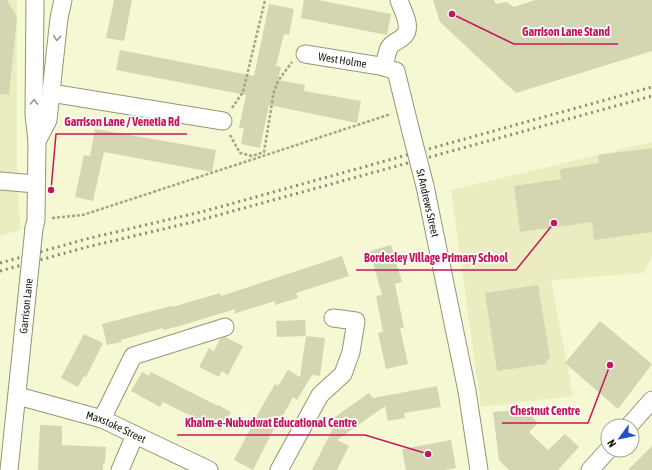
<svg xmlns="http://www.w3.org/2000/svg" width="652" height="470" font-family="'Asap Condensed',sans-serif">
<rect width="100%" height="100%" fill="#f6f8d4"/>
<g fill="#ebedc1">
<polygon points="0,0 17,0 17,185 21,230 0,236"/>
<polygon points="652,142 652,256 644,273 551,280 573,396 481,407 451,190"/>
</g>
<g fill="#d4d6b2">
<polygon points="0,0 7,0 17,17 9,95 0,94"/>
<polygon points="114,0 132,0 124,41 106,38"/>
<polygon points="304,0 318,0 391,14 387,35 301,18"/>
<polygon points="433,0 494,0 496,4 506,2 514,7 535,0 652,0 652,51 516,93 440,22"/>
<polygon points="269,4 294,9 289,35 284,34 276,66 281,67 278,80 305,85 304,91 361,101 357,123 269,105 260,148 241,144 244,128 239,128 246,95 116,70 120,50 254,76"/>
<polygon points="95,129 216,150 212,172 104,152 93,201 75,197 84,155 90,156"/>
<polygon points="652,148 652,232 594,240 592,222 520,232 514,186 561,179 560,169 599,163 598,155"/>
<polygon points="391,245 402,282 395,284 404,328 400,328 408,364 386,369 378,333 383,332 376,296 382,295 370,251"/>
<polygon points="342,256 349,276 296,293 298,298 275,305 275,301 233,314 236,309 176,327 163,330 163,328 121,340 121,342 107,345 102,324 171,306 172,307 220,293 221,296"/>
<polygon points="538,285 550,357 545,364 497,371 485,293"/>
<polygon points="305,320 306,336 277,337 276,321"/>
<polygon points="600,321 652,364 618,409 565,363"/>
<polygon points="84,334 103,343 86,377 84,376 78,387 61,378"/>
<polygon points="306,336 325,338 320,376 312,375 297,400 293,397 282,417 280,417 253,470 234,460 260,410 275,384 278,386 288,370 300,377"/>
<polygon points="225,337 243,346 228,375 222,371 219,377 199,367 209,348 214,351 220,339"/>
<polygon points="142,372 149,376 151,372 218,406 218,405 231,412 221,431 163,402 160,407 131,391"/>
<polygon points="437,386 441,407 404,413 405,418 388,421 385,406 337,440 349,446 337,470 312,470 335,424 332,419 369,393 373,398"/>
<polygon points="525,409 538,423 529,432 548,450 565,434 579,447 558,470 509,470 499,460 493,412"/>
<polygon points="40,425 62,426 62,445 106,447 105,463 103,463 103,470 38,470"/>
<polygon points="451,440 456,468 445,470 406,470 402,449"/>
<polygon points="652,446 652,470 628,470"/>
</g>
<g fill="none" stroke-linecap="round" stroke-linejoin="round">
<defs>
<g id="minor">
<path id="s1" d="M305 54 380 66 396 71 411 132"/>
<path d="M384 67C386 61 386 54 389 48 392 42 399 41 404 36 413 27 402 10 399 0"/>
<polyline points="51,93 223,121"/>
<polyline points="37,141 48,120 59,18 63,0"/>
<polyline points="0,181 36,184"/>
<polyline points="425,186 467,391 479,470"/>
<polyline points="34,228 36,220 37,141 34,115 35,0"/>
<path id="s2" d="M18 396 102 419 209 470"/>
<polyline points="102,419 133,356 225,327"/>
<polyline points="629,426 652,400"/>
<polyline points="9,470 28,286"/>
<polyline points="120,470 135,435"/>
<polyline points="279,470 320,395 343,374 351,352 356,321 333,318"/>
<polyline points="590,470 608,450"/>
</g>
</defs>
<use href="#minor" stroke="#949674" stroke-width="19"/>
<g stroke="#a3a489" stroke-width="2.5" stroke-dasharray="3 2" stroke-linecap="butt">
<polyline points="232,108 243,92 265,0"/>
<polyline points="230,135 240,153 252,156 264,152 274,91 278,81 292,62"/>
<polyline points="52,218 83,215 391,114"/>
</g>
<use href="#minor" stroke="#fff" stroke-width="17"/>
<g stroke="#8a8b72" stroke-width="3" stroke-dasharray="2 4" stroke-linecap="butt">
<polyline points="0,263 90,238 205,211 652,87"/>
<polyline points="0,271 87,247 193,222 652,96"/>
</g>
<defs>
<g id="minor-bridge">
<polyline points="411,132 425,186"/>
<polyline points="28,286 34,228"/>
</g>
</defs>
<use href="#minor-bridge" stroke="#949674" stroke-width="19" stroke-linecap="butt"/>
<use href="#minor-bridge" stroke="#fff" stroke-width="17"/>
</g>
<defs><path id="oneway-chevron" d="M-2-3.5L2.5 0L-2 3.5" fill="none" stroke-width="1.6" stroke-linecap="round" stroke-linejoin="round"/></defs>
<g stroke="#989892">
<use href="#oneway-chevron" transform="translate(57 38) rotate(96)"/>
<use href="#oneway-chevron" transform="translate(34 102) rotate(-89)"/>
</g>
<g text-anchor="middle" stroke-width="3.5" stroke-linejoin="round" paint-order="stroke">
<g font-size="11" fill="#1a1a0d" stroke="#fff">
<text dy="4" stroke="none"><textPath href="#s1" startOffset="38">West Holme</textPath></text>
<text transform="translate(428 203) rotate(77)" y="4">St Andrews Street</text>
<text transform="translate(26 306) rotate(-84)" y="4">Garrison Lane</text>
<text dy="4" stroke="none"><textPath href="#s2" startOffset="103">Maxstoke Street</textPath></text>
</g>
</g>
<path fill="none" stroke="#c2185b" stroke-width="1.5" d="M452 14L514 44H618M51 190L56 134H187M554 223L516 270H356M610 365L588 423H502M428 454L365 435H177"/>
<g fill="#c2185b" stroke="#fff" stroke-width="1.5">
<circle cx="452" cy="14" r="4"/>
<circle cx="51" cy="190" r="4"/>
<circle cx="554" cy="223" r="4"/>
<circle cx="610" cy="365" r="4"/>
<circle cx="428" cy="454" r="4"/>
</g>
<g font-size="12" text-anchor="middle" font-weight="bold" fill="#c2185b" stroke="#fff" stroke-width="3.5" stroke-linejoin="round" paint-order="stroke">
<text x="566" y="36">Garrison Lane Stand</text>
<text x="122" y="126">Garrison Lane / Venetia Rd</text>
<text x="436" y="262">Bordesley Village Primary School</text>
<text x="545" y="415">Chestnut Centre</text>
<text x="271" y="427">Khalm-e-Nubudwat Educational Centre</text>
</g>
<g transform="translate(620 438) rotate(237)"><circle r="19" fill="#ffffff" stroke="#a3a39e"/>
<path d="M0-3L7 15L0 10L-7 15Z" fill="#2353c0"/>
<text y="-6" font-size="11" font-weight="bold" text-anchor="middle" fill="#1a1a0d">N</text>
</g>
</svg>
